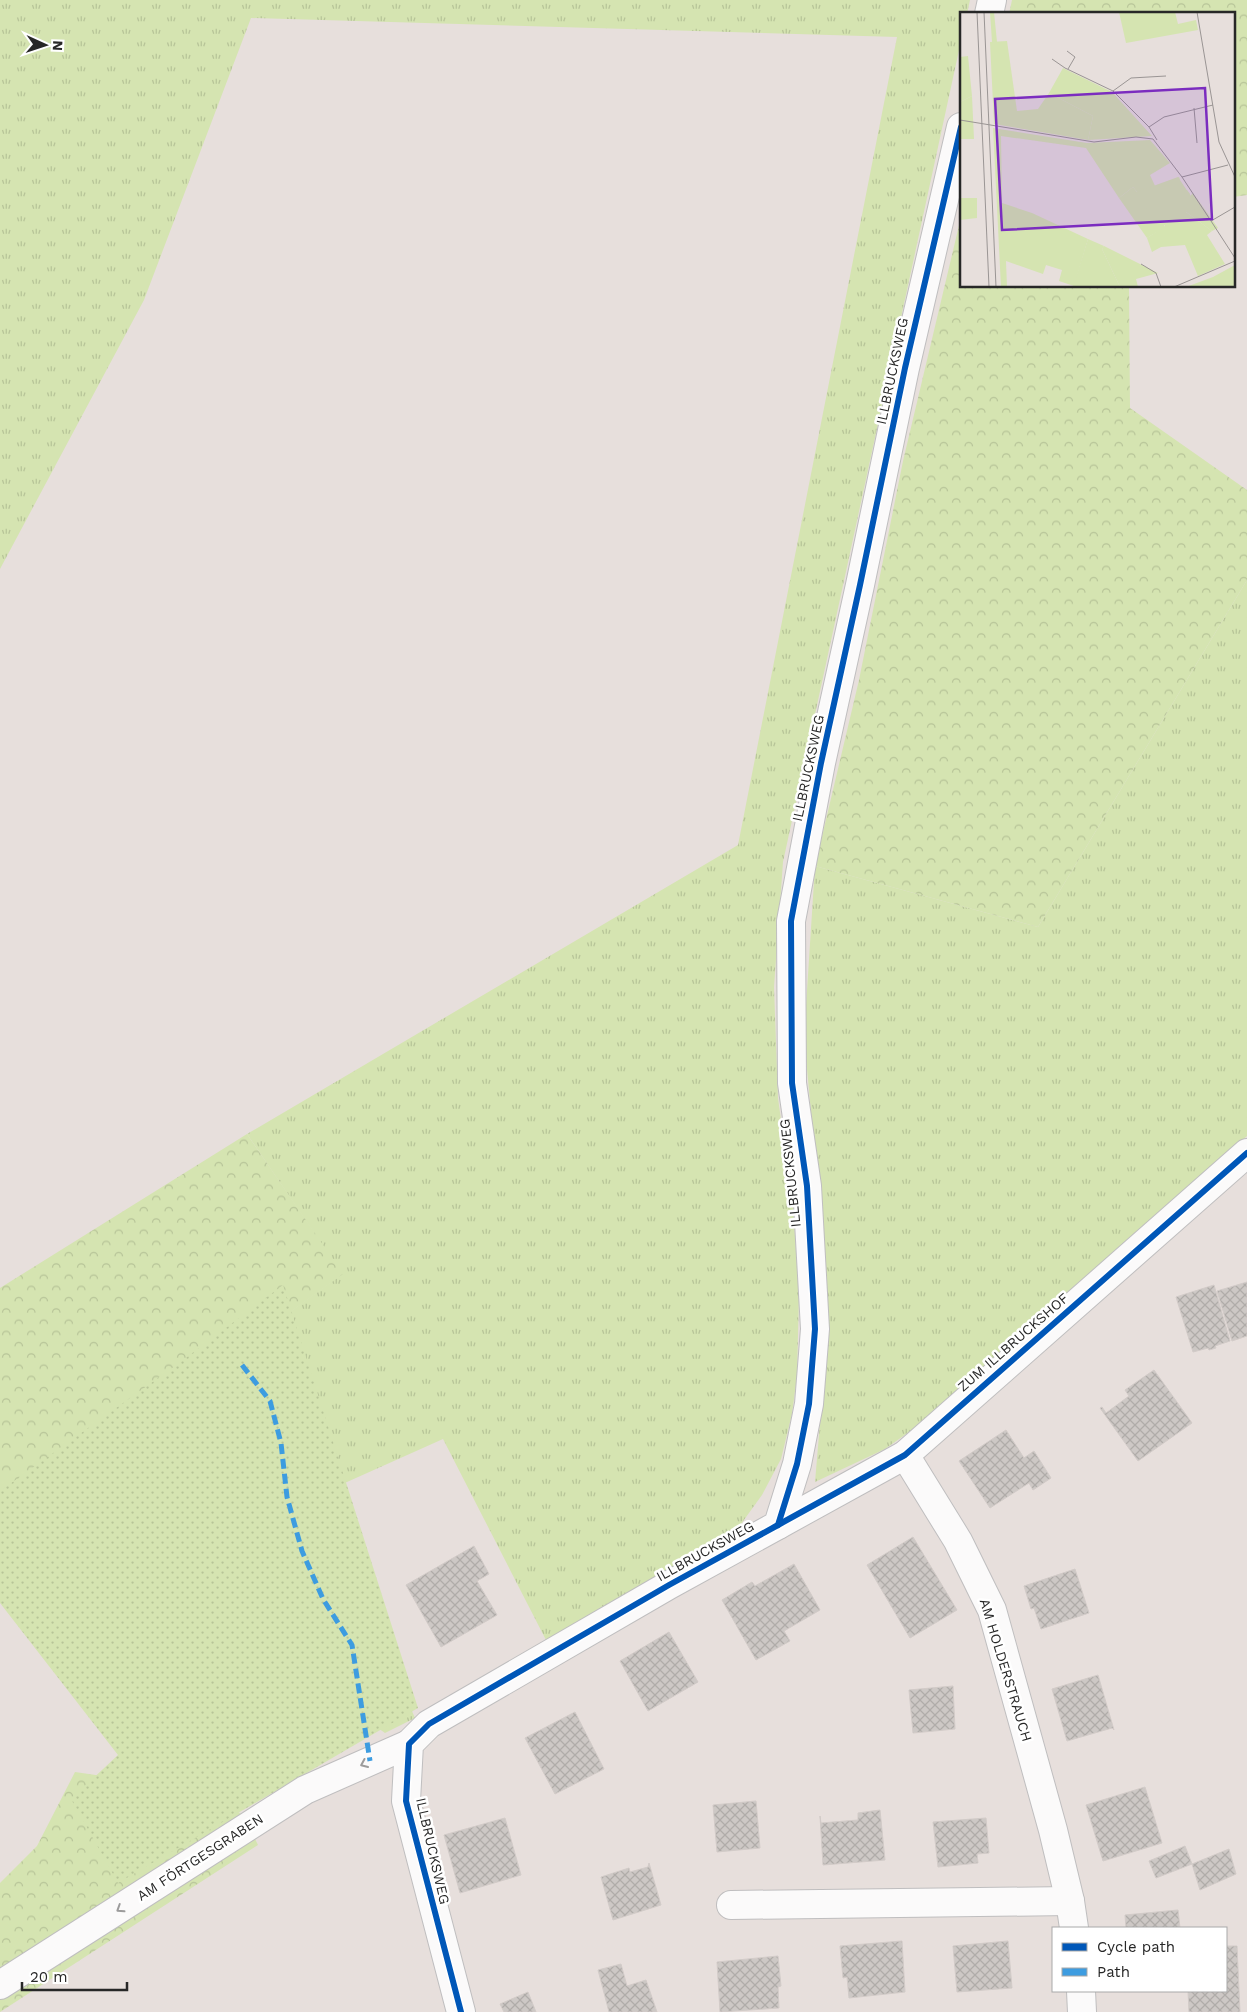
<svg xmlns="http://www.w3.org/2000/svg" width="1247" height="2012" font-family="'Work Sans',sans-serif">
<defs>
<pattern id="grass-tufts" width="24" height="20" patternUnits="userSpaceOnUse" patternTransform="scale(1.25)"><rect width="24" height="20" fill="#d5e4b1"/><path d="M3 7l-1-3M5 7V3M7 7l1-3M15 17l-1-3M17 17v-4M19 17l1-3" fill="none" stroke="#b7c498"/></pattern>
<pattern id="forest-crowns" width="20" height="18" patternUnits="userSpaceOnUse" patternTransform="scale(1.25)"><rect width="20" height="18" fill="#d5e4b1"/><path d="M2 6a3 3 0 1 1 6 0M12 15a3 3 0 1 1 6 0" fill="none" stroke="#b7c498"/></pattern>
<pattern id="park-dots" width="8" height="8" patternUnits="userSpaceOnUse" patternTransform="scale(1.25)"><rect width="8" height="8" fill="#d5e4b1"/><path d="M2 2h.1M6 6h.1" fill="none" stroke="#b7c498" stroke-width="1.8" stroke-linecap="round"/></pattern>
<pattern id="building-cross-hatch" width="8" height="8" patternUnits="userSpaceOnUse" patternTransform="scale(1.25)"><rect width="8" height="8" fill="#cdc8c5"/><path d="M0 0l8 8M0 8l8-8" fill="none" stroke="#b0aca9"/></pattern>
</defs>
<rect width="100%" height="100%" fill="#e7dfdc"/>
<g fill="url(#grass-tufts)">
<polygon points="0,0 970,0 967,14 961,14 961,41 783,862 774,987 778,1098 793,1207 799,1296 797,1376 792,1414 781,1459 762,1495 741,1524 697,1555 547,1642 443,1439 318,1495 415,1718 385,1733 375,1726 243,1346 342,1274 247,1134 738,845 897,37 251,18 144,300 0,569"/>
<polygon points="1247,580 1247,1136 954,1400 885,1449 815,1482 827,1340 820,1208 804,1037 815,866 1038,927"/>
</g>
<g fill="url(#forest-crowns)">
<polygon points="1012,0 1247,0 1247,195 1233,197 1233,14 1009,14"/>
<polygon points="961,217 961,286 1129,286 1130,408 1247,490 1247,580 1038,927 815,866 859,680 903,461"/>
<polygon points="247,1134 343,1274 0,1522 0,1288"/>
<polygon points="75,1772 144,1782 202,1787 244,1816 258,1845 0,2012 0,1883 37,1846"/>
</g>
<polygon fill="url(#park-dots)" points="283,1285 418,1708 118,1883 71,1799 118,1755 0,1603 0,1491 179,1363"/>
<g fill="url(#building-cross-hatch)" stroke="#d2cbc8">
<polygon points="1247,1282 1247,1336 1232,1341 1217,1291"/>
<polygon points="1214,1285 1230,1341 1215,1346 1216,1348 1209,1350 1208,1348 1193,1352 1176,1297"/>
<polygon points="1154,1370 1192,1423 1138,1461 1100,1408 1102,1407 1106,1413 1129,1396 1125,1390"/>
<polygon points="1006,1430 1024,1458 1034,1451 1051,1478 1033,1490 1029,1483 990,1508 959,1461"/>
<polygon points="913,1537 957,1610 910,1638 867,1565"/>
<polygon points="474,1546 489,1574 477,1581 497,1615 441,1647 406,1585"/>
<polygon points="794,1564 820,1610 784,1631 790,1641 756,1660 722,1600 752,1582 755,1586"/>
<polygon points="1075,1569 1089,1613 1041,1629 1034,1608 1031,1609 1024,1586"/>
<polygon points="669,1632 698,1682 648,1711 620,1661"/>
<polygon points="1098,1675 1114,1730 1112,1728 1067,1741 1052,1689"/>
<polygon points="953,1686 955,1729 913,1733 909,1690"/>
<polygon points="575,1712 604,1769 555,1794 525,1738"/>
<polygon points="1145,1787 1162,1843 1103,1861 1086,1805"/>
<polygon points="756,1801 760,1848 717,1852 713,1805"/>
<polygon points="880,1810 885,1860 823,1865 820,1816 821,1823 858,1820 858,1813"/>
<polygon points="505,1818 521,1875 460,1893 444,1835"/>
<polygon points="986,1818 989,1853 977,1854 978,1863 938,1867 933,1822"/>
<polygon points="1185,1846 1192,1864 1156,1878 1149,1861"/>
<polygon points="1229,1849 1236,1874 1200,1890 1192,1864"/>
<polygon points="649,1863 661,1905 613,1920 601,1877 629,1868 630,1872 648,1867"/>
<polygon points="1178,1910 1180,1928 1126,1928 1125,1915"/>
<polygon points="902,1941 905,1992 849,1998 847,1977 843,1978 840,1946"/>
<polygon points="1008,1941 1012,1988 957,1992 953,1946"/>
<polygon points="1226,1946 1237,1946 1240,2012 1189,2012 1188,1991 1226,1991"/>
<polygon points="778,1956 781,1986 778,1987 779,2008 720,2012 717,1962"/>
<polygon points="621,1964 627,1986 646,1980 657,2012 609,2012 598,1970"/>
<polygon points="528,1992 536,2012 504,2012 500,2004"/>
</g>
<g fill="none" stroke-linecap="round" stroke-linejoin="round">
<defs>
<g id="minor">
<polyline points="989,14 992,0"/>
<polyline points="905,1455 958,1541 992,1610 1053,1830 1070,1901 1074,1928"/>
<polyline points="778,1525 905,1455 1247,1153"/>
<polyline points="731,1905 1070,1901"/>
<polyline points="0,1985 305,1790 409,1744"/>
<polyline points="1081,1991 1082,2012"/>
<polyline points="461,2012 406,1801 409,1744 429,1724 669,1585 778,1525 797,1464 809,1404 815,1329 807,1186 792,1083 791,921 821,763 860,585 905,368 961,127"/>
</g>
</defs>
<use href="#minor" stroke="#bfbebf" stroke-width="30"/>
<use href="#minor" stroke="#fbfafa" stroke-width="28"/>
<polyline stroke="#3d9ce0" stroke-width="5" stroke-dasharray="10 5" stroke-linecap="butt" points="242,1365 270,1401 281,1443 287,1497 302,1551 323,1599 352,1645 370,1761"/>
<defs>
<g id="cycleway">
<polyline points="778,1525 905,1455 1247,1153"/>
<polyline points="461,2012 406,1801 409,1744 429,1724 669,1585 778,1525 797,1464 809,1404 815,1329 807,1186 792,1083 791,921 821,763 860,585 905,368 961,127"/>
</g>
</defs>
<use href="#cycleway" stroke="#fff" stroke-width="9"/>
<use href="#cycleway" stroke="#0057b8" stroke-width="6"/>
</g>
<defs><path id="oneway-chevron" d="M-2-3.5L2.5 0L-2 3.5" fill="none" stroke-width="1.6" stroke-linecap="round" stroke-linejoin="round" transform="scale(1.25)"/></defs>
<g stroke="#9c9b9b">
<use href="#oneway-chevron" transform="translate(364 1764) rotate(156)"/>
<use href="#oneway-chevron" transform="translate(120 1909) rotate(147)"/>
</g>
<g text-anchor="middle" stroke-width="5" stroke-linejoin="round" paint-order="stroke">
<g font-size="14" fill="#272727" stroke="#fff">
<text transform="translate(892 371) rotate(-78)" y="5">ILLBRUCKSWEG</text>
<text transform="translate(808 768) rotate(-78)" y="5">ILLBRUCKSWEG</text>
<text transform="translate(790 1173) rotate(-96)" y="5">ILLBRUCKSWEG</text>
<text transform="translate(1013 1342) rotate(-41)" y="5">ZUM ILLBRUCKSHOF</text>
<text transform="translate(705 1551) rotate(-29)" y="5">ILLBRUCKSWEG</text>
<text transform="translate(1006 1670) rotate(73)" y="5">AM HOLDERSTRAUCH</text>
<text transform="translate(433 1851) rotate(77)" y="5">ILLBRUCKSWEG</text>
<text transform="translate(200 1857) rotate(-33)" y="5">AM FÖRTGESGRABEN</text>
</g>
</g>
<g transform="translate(960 12)">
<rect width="275" height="275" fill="#e7dfdc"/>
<path d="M30 0H34L37 30H32ZM159 0H215L218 12 236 8 238 18 166 31ZM8 44 12 84 0 90V45ZM103 56 152 80 192 124 128 128 133 104 89 81ZM33 116 127 131 190 128 210 151 190 163 196 176 219 165 220 168 181 185 173 175 159 186 126 136 41 124 42 191 72 201 128 227 114 274 99 269 102 258 86 253 83 262 46 249 47 275H41ZM227 178 230 182 226 200 252 219 247 223 265 252 238 264 225 233 201 235 192 240 187 226 205 214 183 187ZM144 234 198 261 176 267 178 275H160L142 237ZM275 253V275H226L253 265Z" fill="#d5e4b1"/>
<path d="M47 29 57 99 78 97 89 81 133 104 128 128 34 112 30 30ZM12 84 14 127H0V90ZM173 175 205 215 187 226 159 186ZM233 181 258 216 252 219 226 200 227 187ZM0 186H17V206L0 208Z" fill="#d5e4b1"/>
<path d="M218 165 238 195 229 200 224 196 202 215 174 181ZM128 227 144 234 142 237 160 275H113Z" fill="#d5e4b1"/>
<path fill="none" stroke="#9a9594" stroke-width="1" d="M17 0 29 275M24 0 36 275M237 0 259 130 275 165M107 39 115 45 108 57M92 47 105 56 153 79 189 115 197 128M153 79 171 66 206 64M234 96 237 131M0 108 134 130 176 125 193 127 222 165 268 153M189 115 204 105 253 93M222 165 251 209 275 195M251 209 275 246M181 252 196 261 201 275M214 275 275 249"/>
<path fill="#7b2cbf" fill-opacity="0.15" stroke="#7b2cbf" stroke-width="2.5" d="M245 76 252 207 42 218 35 87Z"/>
<rect width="275" height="275" fill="none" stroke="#272727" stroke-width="2.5"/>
</g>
<rect x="1052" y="1927" width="175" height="65" fill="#ffffff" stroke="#a9a9a9"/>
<rect x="1062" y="1943" width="25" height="8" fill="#0057b8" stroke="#a9a9a9"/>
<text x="1097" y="1952" font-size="15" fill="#272727">Cycle path</text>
<rect x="1062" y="1968" width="25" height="8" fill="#3d9ce0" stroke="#a9a9a9"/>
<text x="1097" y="1977" font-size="15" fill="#272727">Path</text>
<g transform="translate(45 45) rotate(93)" stroke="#ffffff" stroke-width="4" paint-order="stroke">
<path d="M0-4L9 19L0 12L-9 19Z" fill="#272727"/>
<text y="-8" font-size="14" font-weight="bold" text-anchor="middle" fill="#272727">N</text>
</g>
<path d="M22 1982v8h105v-8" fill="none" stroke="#272727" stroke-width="2.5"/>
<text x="30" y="1982" font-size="15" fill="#272727" stroke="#ffffff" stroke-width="4" paint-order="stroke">20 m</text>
</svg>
